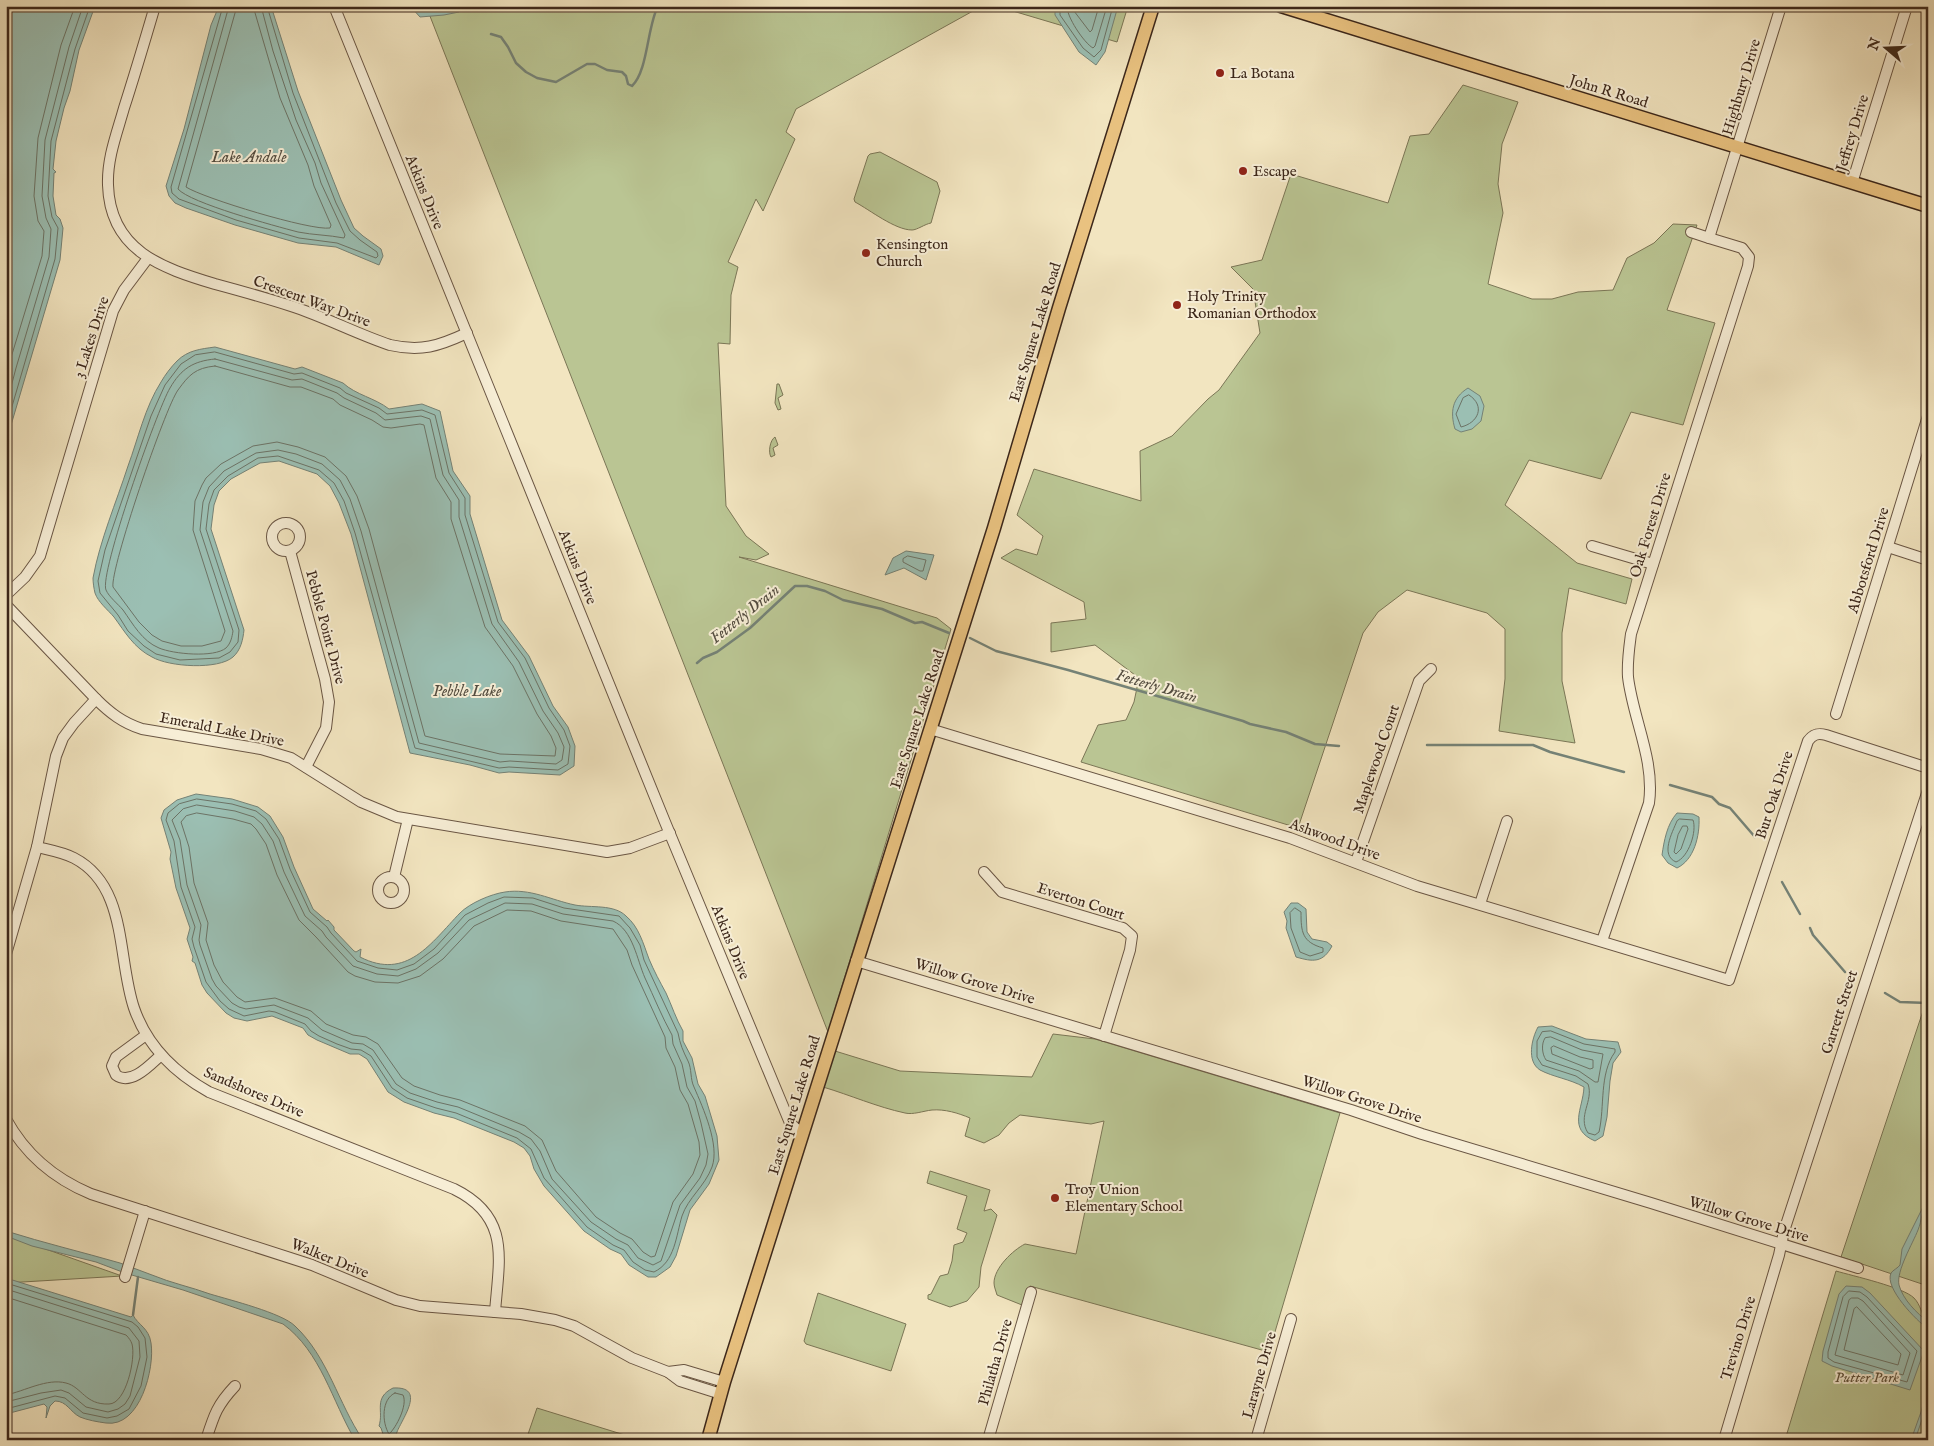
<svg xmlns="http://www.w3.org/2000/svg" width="1934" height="1446" font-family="'IM FELL English',serif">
<rect width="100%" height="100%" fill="#f2e5c0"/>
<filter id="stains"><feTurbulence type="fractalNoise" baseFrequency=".004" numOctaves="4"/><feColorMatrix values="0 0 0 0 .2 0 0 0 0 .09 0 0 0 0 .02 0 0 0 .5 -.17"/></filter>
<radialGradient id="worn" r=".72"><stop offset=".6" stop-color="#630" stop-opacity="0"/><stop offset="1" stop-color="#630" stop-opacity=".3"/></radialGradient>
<g fill="#bac593" stroke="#7b7656">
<polygon points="426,6 982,6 796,109 786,132 795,139 763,211 756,199 728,262 738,267 731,295 730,344 718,343 726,506 746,536 769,554 756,560 739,557 937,618 951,629 828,1032"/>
<polygon points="996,6 1128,6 1117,42"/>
<polygon points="1463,85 1518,102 1502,144 1498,184 1503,213 1488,284 1532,299 1552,299 1578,292 1613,290 1627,258 1654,243 1673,224 1697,225 1667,310 1715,323 1683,425 1631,412 1601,479 1529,460 1505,505 1577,563 1632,579 1626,604 1569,588 1562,633 1562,681 1575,743 1499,731 1505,679 1505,629 1487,613 1407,590 1378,612 1363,633 1298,828 1081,762 1098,725 1126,720 1134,702 1139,678 1095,645 1051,652 1051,623 1086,619 1084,602 1001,558 1016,549 1037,555 1043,536 1017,515 1034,469 1141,501 1140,451 1172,436 1208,399 1219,390 1260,333 1253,289 1231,267 1262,260 1291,174 1388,203 1410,136 1429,134"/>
<path d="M880 152 937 182 940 191 931 223C925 224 917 230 912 230 895 230 870 210 855 202L854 199 868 156 870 154Z"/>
<polygon points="777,384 779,384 783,395 778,398 781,409 778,410 775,403"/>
<path d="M775 437 778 445 773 448 775 455 771 457C768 452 770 440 775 437Z"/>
<polygon points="1928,996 1928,1286 1841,1257"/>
<path d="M1053 1034 1095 1039 1340 1113 1269 1352 1030 1286 1022 1305 997 1295C996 1291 994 1287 994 1283 994 1268 1013 1250 1025 1244L1076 1254 1104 1121 1091 1124 1020 1115 1009 1123 999 1135 984 1143 965 1136 970 1118C958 1113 945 1109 932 1110 923 1111 913 1115 905 1113 877 1107 850 1095 823 1087L835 1051 900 1071 1032 1077Z"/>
<polygon points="930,1171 990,1190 984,1211 991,1209 997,1215 981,1267 979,1287 967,1301 950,1307 928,1299 928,1295 931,1294 940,1276 948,1274 952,1261 954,1245 963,1242 967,1233 957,1229 967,1196 927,1183"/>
<polygon points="6,1235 122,1276 6,1283"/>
<path d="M1836 1271C1853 1276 1903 1287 1914 1298 1921 1305 1921 1315 1928 1321V1440H1785Z"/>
<polygon points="818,1293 906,1324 891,1371 806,1344 804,1341"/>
<polygon points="537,1408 641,1440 526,1440"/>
</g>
<g fill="#9bbfb3" stroke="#758276">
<polygon points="6,6 95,6 79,50 70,91 64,108 56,141 53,169 56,172 54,173 53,196 56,215 60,219 63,228 60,260 6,442"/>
<polygon points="219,6 271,6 298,91 341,200 354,228 363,236 381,249 383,256 379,265 336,247 298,243 235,225 186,208 175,203 169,196 166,186 184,129 211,25"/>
<polygon points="410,6 463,6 459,12 444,15 420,17"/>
<polygon points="1055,6 1118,6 1105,52 1096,65 1079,52 1055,15"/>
<path d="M215 347 295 369 302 367 343 383C356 395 375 398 389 409L422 404 440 411 453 471 470 496V514L502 620 529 656 553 706 568 727 575 746 574 766 560 775 509 772 499 773 470 765 410 753 351 534 339 503 330 486 317 474 279 461 260 463 231 479 219 491 214 505 211 529 244 630C243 639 241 650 233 657 218 670 169 667 152 657 134 648 125 632 114 617 108 610 98 602 95 593 94 589 93 583 93 578 100 540 116 503 128 466 138 439 145 407 161 382 165 375 171 367 177 361 188 350 201 349 215 347Z"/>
<path d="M1468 388 1480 396 1484 406 1481 421 1472 429 1461 432 1455 429C1450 412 1452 398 1468 388Z"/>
<polygon points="906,551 934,555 926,580 904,568 885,575 893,558"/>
<path d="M196 794 232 799 258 807 270 816 283 837 294 867 313 909 327 921 328 920 334 927V930L354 951 356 952 361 949 360 957C407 981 431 943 460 913 470 903 491 894 505 892 530 888 551 900 575 905 591 908 614 904 626 916 639 927 643 943 649 959 654 971 660 982 666 993 672 1006 676 1019 683 1031V1041L692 1058 698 1084 705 1096 717 1136 719 1160 709 1184 690 1210 676 1256 670 1267 656 1277H648L629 1265 621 1254 610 1249 584 1231 544 1186 534 1169 530 1156 524 1148 514 1142 454 1118 434 1113 404 1102 388 1092 367 1059 359 1054H350L317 1040 308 1035 303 1028 272 1016 247 1021 234 1018 226 1013 207 993 202 985 195 963 192 961 193 957 187 939 190 928 176 888 170 859 171 852 161 818 164 810 177 800Z"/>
<path d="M1677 813 1693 814 1699 817C1700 836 1694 860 1677 868L1668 863 1662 855C1664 841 1667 824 1677 813Z"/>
<path d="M1291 903H1298L1306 909 1307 932 1312 939 1327 942 1332 946C1323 963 1313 962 1296 957L1286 928 1287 921 1284 912Z"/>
<path d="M1552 1026 1586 1039 1618 1042 1621 1052 1613 1063 1610 1081 1607 1117 1603 1136 1595 1141C1567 1129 1583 1109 1584 1087 1570 1079 1553 1077 1540 1070 1526 1061 1532 1038 1538 1027Z"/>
<path d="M1928 1197C1928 1205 1924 1208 1922 1215 1921 1220 1920 1225 1918 1230 1913 1243 1896 1271 1899 1285 1903 1300 1917 1313 1928 1322V1329C1917 1321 1884 1288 1891 1273 1893 1270 1898 1268 1900 1265L1902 1249Z"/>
<path d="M6 1231C44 1243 82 1252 120 1263 131 1267 141 1271 152 1275 171 1283 191 1287 210 1294 230 1300 282 1313 295 1326 328 1357 338 1403 363 1440H355C332 1401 321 1352 283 1324L183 1290 125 1273 96 1262 32 1246 6 1236Z"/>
<path d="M6 1278 131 1317 133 1315C138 1325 149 1328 151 1343 155 1368 140 1428 106 1423 98 1422 87 1420 80 1417 70 1412 67 1401 55 1401L50 1406 46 1418 47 1407 44 1404 6 1414Z"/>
<polygon points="1846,1286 1862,1287 1870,1293 1924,1351 1910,1390 1832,1366 1822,1361 1823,1351 1839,1294"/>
<polygon points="1928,1387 1928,1402 1915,1440 1911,1440 1921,1412"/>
<path d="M393 1388C427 1386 402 1419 397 1432 396 1434 396 1437 395 1440H385L381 1428 379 1426C384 1411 373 1398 393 1388Z"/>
</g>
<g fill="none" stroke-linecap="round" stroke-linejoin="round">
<g stroke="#6c7366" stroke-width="1">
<polyline points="223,6 171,187 172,193 179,199 236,220 299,238 337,243 376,258 378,256 377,252 360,240 350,231 336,203 293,93 267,6"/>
<path d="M229 6 178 189C190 203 275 226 298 232 313 235 329 235 344 238L345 235 321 183 315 163 296 120 273 51 261 6"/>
<path d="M237 6 186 187C203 198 311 231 330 228L331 225 314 186 308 165 280 98 253 6"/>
<polyline points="1060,6 1060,15 1083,48 1094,57 1101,50 1113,6"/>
<path d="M1067 6C1066 16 1084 43 1093 48L1095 46 1107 6"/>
<polyline points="1074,6 1074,11 1090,32 1092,30 1099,6"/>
<polygon points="215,352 294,374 302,373 340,388 346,393 379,408 387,414 422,410 435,415 449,473 465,498 465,515 498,622 525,658 549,708 564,730 570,746 568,764 558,770 509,767 499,768 415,748 355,533 344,501 334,483 319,470 278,456 258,458 228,476 214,490 209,504 206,529 239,630 238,642 230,652 219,658 180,660 156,654 144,646 128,631 118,615 100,593 98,581 105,550 151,416 165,385 181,364 195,355"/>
<path d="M215 359 292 380 302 379 337 393 344 398 376 413 385 420 421 416 430 419 443 475 459 500V517L492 624 519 662 543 711 558 733 564 747 562 760 556 764 510 761 500 762 419 743 361 531 350 499 340 480 322 464 296 454 278 450 256 453 224 471 209 487 203 502 200 530 233 631C232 637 231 643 226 648 214 658 173 654 159 648 142 641 133 624 123 610 118 604 109 597 106 590 99 574 157 410 170 388 181 369 193 361 215 359Z"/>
<path d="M215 366 290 387H301L333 399 340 405 372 420 383 427 391 428 420 424 424 425 436 478 451 502V519L485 627 513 666 537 714 551 736 556 748 555 756 500 754 425 736 369 529 357 496 346 476 325 457 298 447 277 442 253 446 221 464 206 478 202 485 195 501 193 530 225 631 221 641 202 646H181L162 641 152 635 139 622 113 587C110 569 165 408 178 390 189 375 195 368 215 366Z"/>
<polyline points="6,374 42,256 44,231 38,221 34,196 38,138 61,45 75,6"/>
<path d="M1469 395C1486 406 1478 423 1461 427L1456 414 1463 398Z"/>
<polyline points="6,406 16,368 49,257 51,229 46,218 42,196 45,140 69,47 83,6"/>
<polyline points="6,427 55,259 58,228 52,217 48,196 51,141 75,49 90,6"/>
<polygon points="908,556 926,560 923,571 920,571 903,562 903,559"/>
<path d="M197 799 232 804 256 811 266 819 279 839 290 869 310 912 327 927 331 933 357 961 378 968 397 970 414 964 434 949 465 915 488 903 504 897 533 898 564 908 619 916 630 928 640 945 644 960 678 1033C680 1044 683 1051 688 1061 692 1069 690 1079 694 1087 703 1108 720 1145 712 1167 705 1186 688 1198 682 1216 676 1236 675 1262 654 1272L645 1270 633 1262 624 1250 613 1245 587 1227 544 1178 531 1149 517 1138 456 1113 436 1108 407 1098 392 1088 371 1056 361 1050 351 1049 337 1044 319 1036 311 1031 305 1024 275 1012 269 1011 244 1016 229 1009 220 1001 206 982 194 947 192 939 195 927 181 887 174 841 166 820 168 813 179 804Z"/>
<path d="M197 805 235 811 254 817 262 824 273 841 284 872 305 916 322 931 326 937 353 966 377 974 398 976 416 969 438 953 469 920 505 903 532 904 563 914 613 921C633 930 637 960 645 978 654 997 662 1017 672 1035L673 1044 682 1064 687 1087 695 1101 701 1123 708 1154 706 1165 700 1178 680 1205 661 1261 653 1265 638 1258 628 1245 616 1239 591 1222 552 1179 540 1151 531 1139 519 1132 458 1107 437 1102 410 1093 396 1084 373 1050 363 1044 352 1043 322 1030 308 1018 274 1005 246 1009 239 1007 232 1003 216 986 212 979 200 945 199 940 201 925 187 885 180 840 172 820 183 809Z"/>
<polygon points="197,813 233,819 251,824 256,829 266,844 277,875 299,920 316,937 348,972 355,976 375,982 398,983 420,976 443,959 474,926 507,910 531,911 561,921 613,929 627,950 632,965 665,1037 666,1048 675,1067 680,1090 688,1104 699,1142 700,1155 693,1174 673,1202 655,1256 651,1257 643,1252 632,1239 620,1233 596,1217 556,1171 542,1140 525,1126 460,1100 440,1095 414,1086 402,1078 378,1044 366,1037 353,1035 326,1024 311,1011 275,998 245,1002 237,997 223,982 214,965 206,940 208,923 194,883 189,847 181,822 186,816"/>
<path d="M1680 819 1693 820C1697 831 1689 857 1676 862 1660 855 1672 833 1677 821Z"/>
<polygon points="1683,826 1687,826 1688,829 1681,849 1676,854 1674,852 1678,835"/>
<path d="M1295 908 1301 912C1301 932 1302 942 1323 948V952L1310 956 1300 952 1291 928 1290 913Z"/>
<path d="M1551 1031 1584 1044 1615 1049V1052C1599 1074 1605 1106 1599 1132L1595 1135 1588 1133C1577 1116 1594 1101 1588 1084L1576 1076 1542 1065 1537 1057V1041L1542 1032Z"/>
<path d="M1551 1037 1582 1050 1603 1054 1598 1082H1595L1579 1071 1546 1060C1542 1054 1541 1044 1545 1038Z"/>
<polygon points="1554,1046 1580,1057 1593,1060 1593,1068 1590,1069 1552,1054 1551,1048"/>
<polyline points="6,1283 132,1322 138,1327 145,1338 147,1357 141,1386 129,1409 117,1416 107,1418 83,1413 65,1398 55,1396 6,1409"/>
<polyline points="6,1289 129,1328 139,1341 140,1357 130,1396 125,1404 118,1409 108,1412 86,1407 69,1393 61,1390 41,1393 6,1402"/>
<polygon points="1849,1291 1860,1292 1867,1297 1917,1351 1907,1382 1834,1362 1828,1358 1828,1352 1843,1297"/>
<path d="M6 1297 126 1335C129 1338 131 1341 132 1344 136 1358 126 1404 109 1404 85 1405 82 1387 66 1383 47 1378 25 1391 6 1395"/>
<polygon points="1852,1298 1858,1298 1863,1301 1910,1353 1903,1375 1835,1355 1849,1300"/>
<polygon points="1857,1307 1901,1354 1898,1365 1844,1350 1854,1309"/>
<path d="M395 1393 403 1395C408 1405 396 1428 389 1434 382 1423 381 1399 395 1393Z"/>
</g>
<g stroke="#758276" stroke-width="2.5">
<path d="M491 34 501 37 508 47 516 63 526 72 537 78 556 82 587 64H595L607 70 622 72 626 76 628 84 632 86C648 71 647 27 658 6"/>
<polyline points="970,638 996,651 1068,670 1243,721 1250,724 1286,732 1315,744 1339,746"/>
<polyline points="697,663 703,658 717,652 750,628 795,586 807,586 825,591 843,600 882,609 915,623 922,622 949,633"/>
<polyline points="1427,745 1533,745 1550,752 1624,772"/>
<polyline points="1670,785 1712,797 1719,804 1730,808 1755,837"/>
<polyline points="1782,882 1800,914"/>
<polyline points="1810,928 1813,935 1845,972"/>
<polyline points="1885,993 1900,1002 1928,1003"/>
<polyline points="133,1315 138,1277"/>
</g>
<defs>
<g id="minor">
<path d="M155 6C145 40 135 74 124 108 117 133 107 158 108 185 110 251 162 268 215 284 241 291 266 298 291 306 325 317 357 334 390 345 421 352 439 346 467 333"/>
<polyline points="334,6 665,822 790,1123 802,1134"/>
<polyline points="1852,183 1907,6"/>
<polyline points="1691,232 1709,238"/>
<circle cx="286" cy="537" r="14"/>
<polyline points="1592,546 1653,564"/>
<polyline points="1888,547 1928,560"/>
<polyline points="290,551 325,679 329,702 326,728 306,767"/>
<polyline points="6,595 25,577 40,556 113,311 124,290 148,258"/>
<path d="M6 605 96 699C110 713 123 723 142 729L261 749 291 758 361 802 397 817 607 852 630 848 670 833"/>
<polyline points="1836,714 1928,416"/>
<path d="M930 729 1290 838 1417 886 1729 980 1808 741C1813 734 1818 733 1826 735L1928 768"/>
<path d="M37 847C49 850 62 852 74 858 128 886 117 958 134 1008 147 1046 175 1073 209 1092L454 1189C511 1217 499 1259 495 1312"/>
<polyline points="1356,862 1419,681 1431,669"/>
<polyline points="984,872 1002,892 1123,928 1132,936 1130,950 1104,1036"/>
<circle cx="391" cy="890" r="13"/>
<polyline points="394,877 408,819"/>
<polyline points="1480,904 1507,821"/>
<path d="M1602 941 1649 803C1655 760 1633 719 1628 677 1627 662 1629 649 1631 634L1748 266 1749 257 1742 248 1709 238 1781 6"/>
<polyline points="6,954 37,847 56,756 63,738 74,723 96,699"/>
<polyline points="856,961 1351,1110 1422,1134 1651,1203 1858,1268"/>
<path d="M146 1035 116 1057 112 1066 116 1075C131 1086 150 1065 161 1055"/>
<path d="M6 1119C25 1154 55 1179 91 1194L312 1265 396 1300 420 1306 521 1314 555 1320 574 1326 632 1358 668 1372 680 1381 721 1394"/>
<polyline points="125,1277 145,1211"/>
<polyline points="668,1372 684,1370 724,1382"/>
<path d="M206 1440C214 1415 217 1405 235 1386"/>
<polyline points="988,1440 1031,1292"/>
<polyline points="1256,1440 1291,1319"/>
<polyline points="1724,1440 1779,1255 1784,1231 1928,790"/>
</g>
<g id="major">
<polyline points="1281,6 1928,206"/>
<polyline points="708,1440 724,1382 994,528 1059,308 1153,6"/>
</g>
</defs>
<use href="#minor" stroke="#6a5644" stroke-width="12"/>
<use href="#major" stroke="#3c271a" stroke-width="15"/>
<use href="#minor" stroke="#f7eed6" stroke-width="10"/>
<use href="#major" stroke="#e9c280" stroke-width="12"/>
</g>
<g fill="#8f2418" stroke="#f7eed6" stroke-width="2">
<circle cx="1220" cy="73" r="5"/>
<circle cx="1243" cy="171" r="5"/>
<circle cx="866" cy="253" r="5"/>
<circle cx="1177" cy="305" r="5"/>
<circle cx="1055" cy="1198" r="5"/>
</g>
<g text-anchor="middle" stroke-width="4" stroke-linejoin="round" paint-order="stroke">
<g font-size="15" fill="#3c271a" stroke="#f7eed6" text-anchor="start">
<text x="1230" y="78">La Botana</text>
<text x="1253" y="176">Escape</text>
<text x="876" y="249">Kensington<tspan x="876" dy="17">Church</tspan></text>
<text x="1187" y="301">Holy Trinity<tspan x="1187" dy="17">Romanian Orthodox</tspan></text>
<text x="1065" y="1194">Troy Union<tspan x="1065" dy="17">Elementary School</tspan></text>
</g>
<g font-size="15" fill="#3c271a" stroke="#f7eed6">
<text transform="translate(1741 87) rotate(-73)" y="5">Highbury Drive</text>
<text transform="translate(1609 91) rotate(17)" y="5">John R Road</text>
<text transform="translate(1852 133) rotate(-73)" y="5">Jeffrey Drive</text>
<text transform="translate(425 192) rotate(68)" y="5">Atkins Drive</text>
<text transform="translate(312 301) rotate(20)" y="5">Crescent Way Drive</text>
<text transform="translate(1035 332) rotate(-73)" y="5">East Square Lake Road</text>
<text transform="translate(91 337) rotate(-72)" y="5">3 Lakes Drive</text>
<text transform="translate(1650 525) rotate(-73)" y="5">Oak Forest Drive</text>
<text transform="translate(1868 560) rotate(-73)" y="5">Abbotsford Drive</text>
<text transform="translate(578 567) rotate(68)" y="5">Atkins Drive</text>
<text transform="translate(326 627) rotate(75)" y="5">Pebble Point Drive</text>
<text transform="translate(917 719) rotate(-72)" y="5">East Square Lake Road</text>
<text transform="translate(222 729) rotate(11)" y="5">Emerald Lake Drive</text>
<text transform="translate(1376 759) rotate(-71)" y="5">Maplewood Court</text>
<text transform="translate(1774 795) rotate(-72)" y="5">Bur Oak Drive</text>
<text transform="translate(1335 839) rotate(20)" y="5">Ashwood Drive</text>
<text transform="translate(1081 901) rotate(18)" y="5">Everton Court</text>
<text transform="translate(731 942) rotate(68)" y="5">Atkins Drive</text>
<text transform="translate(975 981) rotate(17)" y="5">Willow Grove Drive</text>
<text transform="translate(1839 1012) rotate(-72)" y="5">Garrett Street</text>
<text transform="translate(254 1092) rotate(23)" y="5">Sandshores Drive</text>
<text transform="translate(1362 1099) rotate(18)" y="5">Willow Grove Drive</text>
<text transform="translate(794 1105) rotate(-73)" y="5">East Square Lake Road</text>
<text transform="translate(1749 1219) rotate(17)" y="5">Willow Grove Drive</text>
<text transform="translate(330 1258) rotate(22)" y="5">Walker Drive</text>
<text transform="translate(1738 1338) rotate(-73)" y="5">Trevino Drive</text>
<text transform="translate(995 1362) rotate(-74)" y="5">Philatha Drive</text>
<text transform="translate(1259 1375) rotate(-74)" y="5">Larayne Drive</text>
</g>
<g font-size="15" font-style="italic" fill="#5c4e38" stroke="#f7eed6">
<text x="1867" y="1382">Putter Park</text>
</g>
<g font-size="16" font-style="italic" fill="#544d40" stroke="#f7eed6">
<text x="249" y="162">Lake Andale</text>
<text transform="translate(744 613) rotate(-39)" y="6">Fetterly Drain</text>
<text transform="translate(1157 685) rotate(16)" y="6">Fetterly Drain</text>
<text x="467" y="696">Pebble Lake</text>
</g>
</g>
<rect width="1934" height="1446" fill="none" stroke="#f2e5c0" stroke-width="25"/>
<rect x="8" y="8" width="1919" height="1431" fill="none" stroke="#3c271a" stroke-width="2.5"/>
<rect x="12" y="12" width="1909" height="1421" fill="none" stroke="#3c271a"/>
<g transform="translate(1886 48) rotate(289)" stroke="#f7eed6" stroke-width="4" paint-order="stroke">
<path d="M0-4L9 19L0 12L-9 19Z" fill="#3c271a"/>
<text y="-8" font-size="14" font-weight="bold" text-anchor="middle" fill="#3c271a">N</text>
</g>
<rect width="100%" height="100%" filter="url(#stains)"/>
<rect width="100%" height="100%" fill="url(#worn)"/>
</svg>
